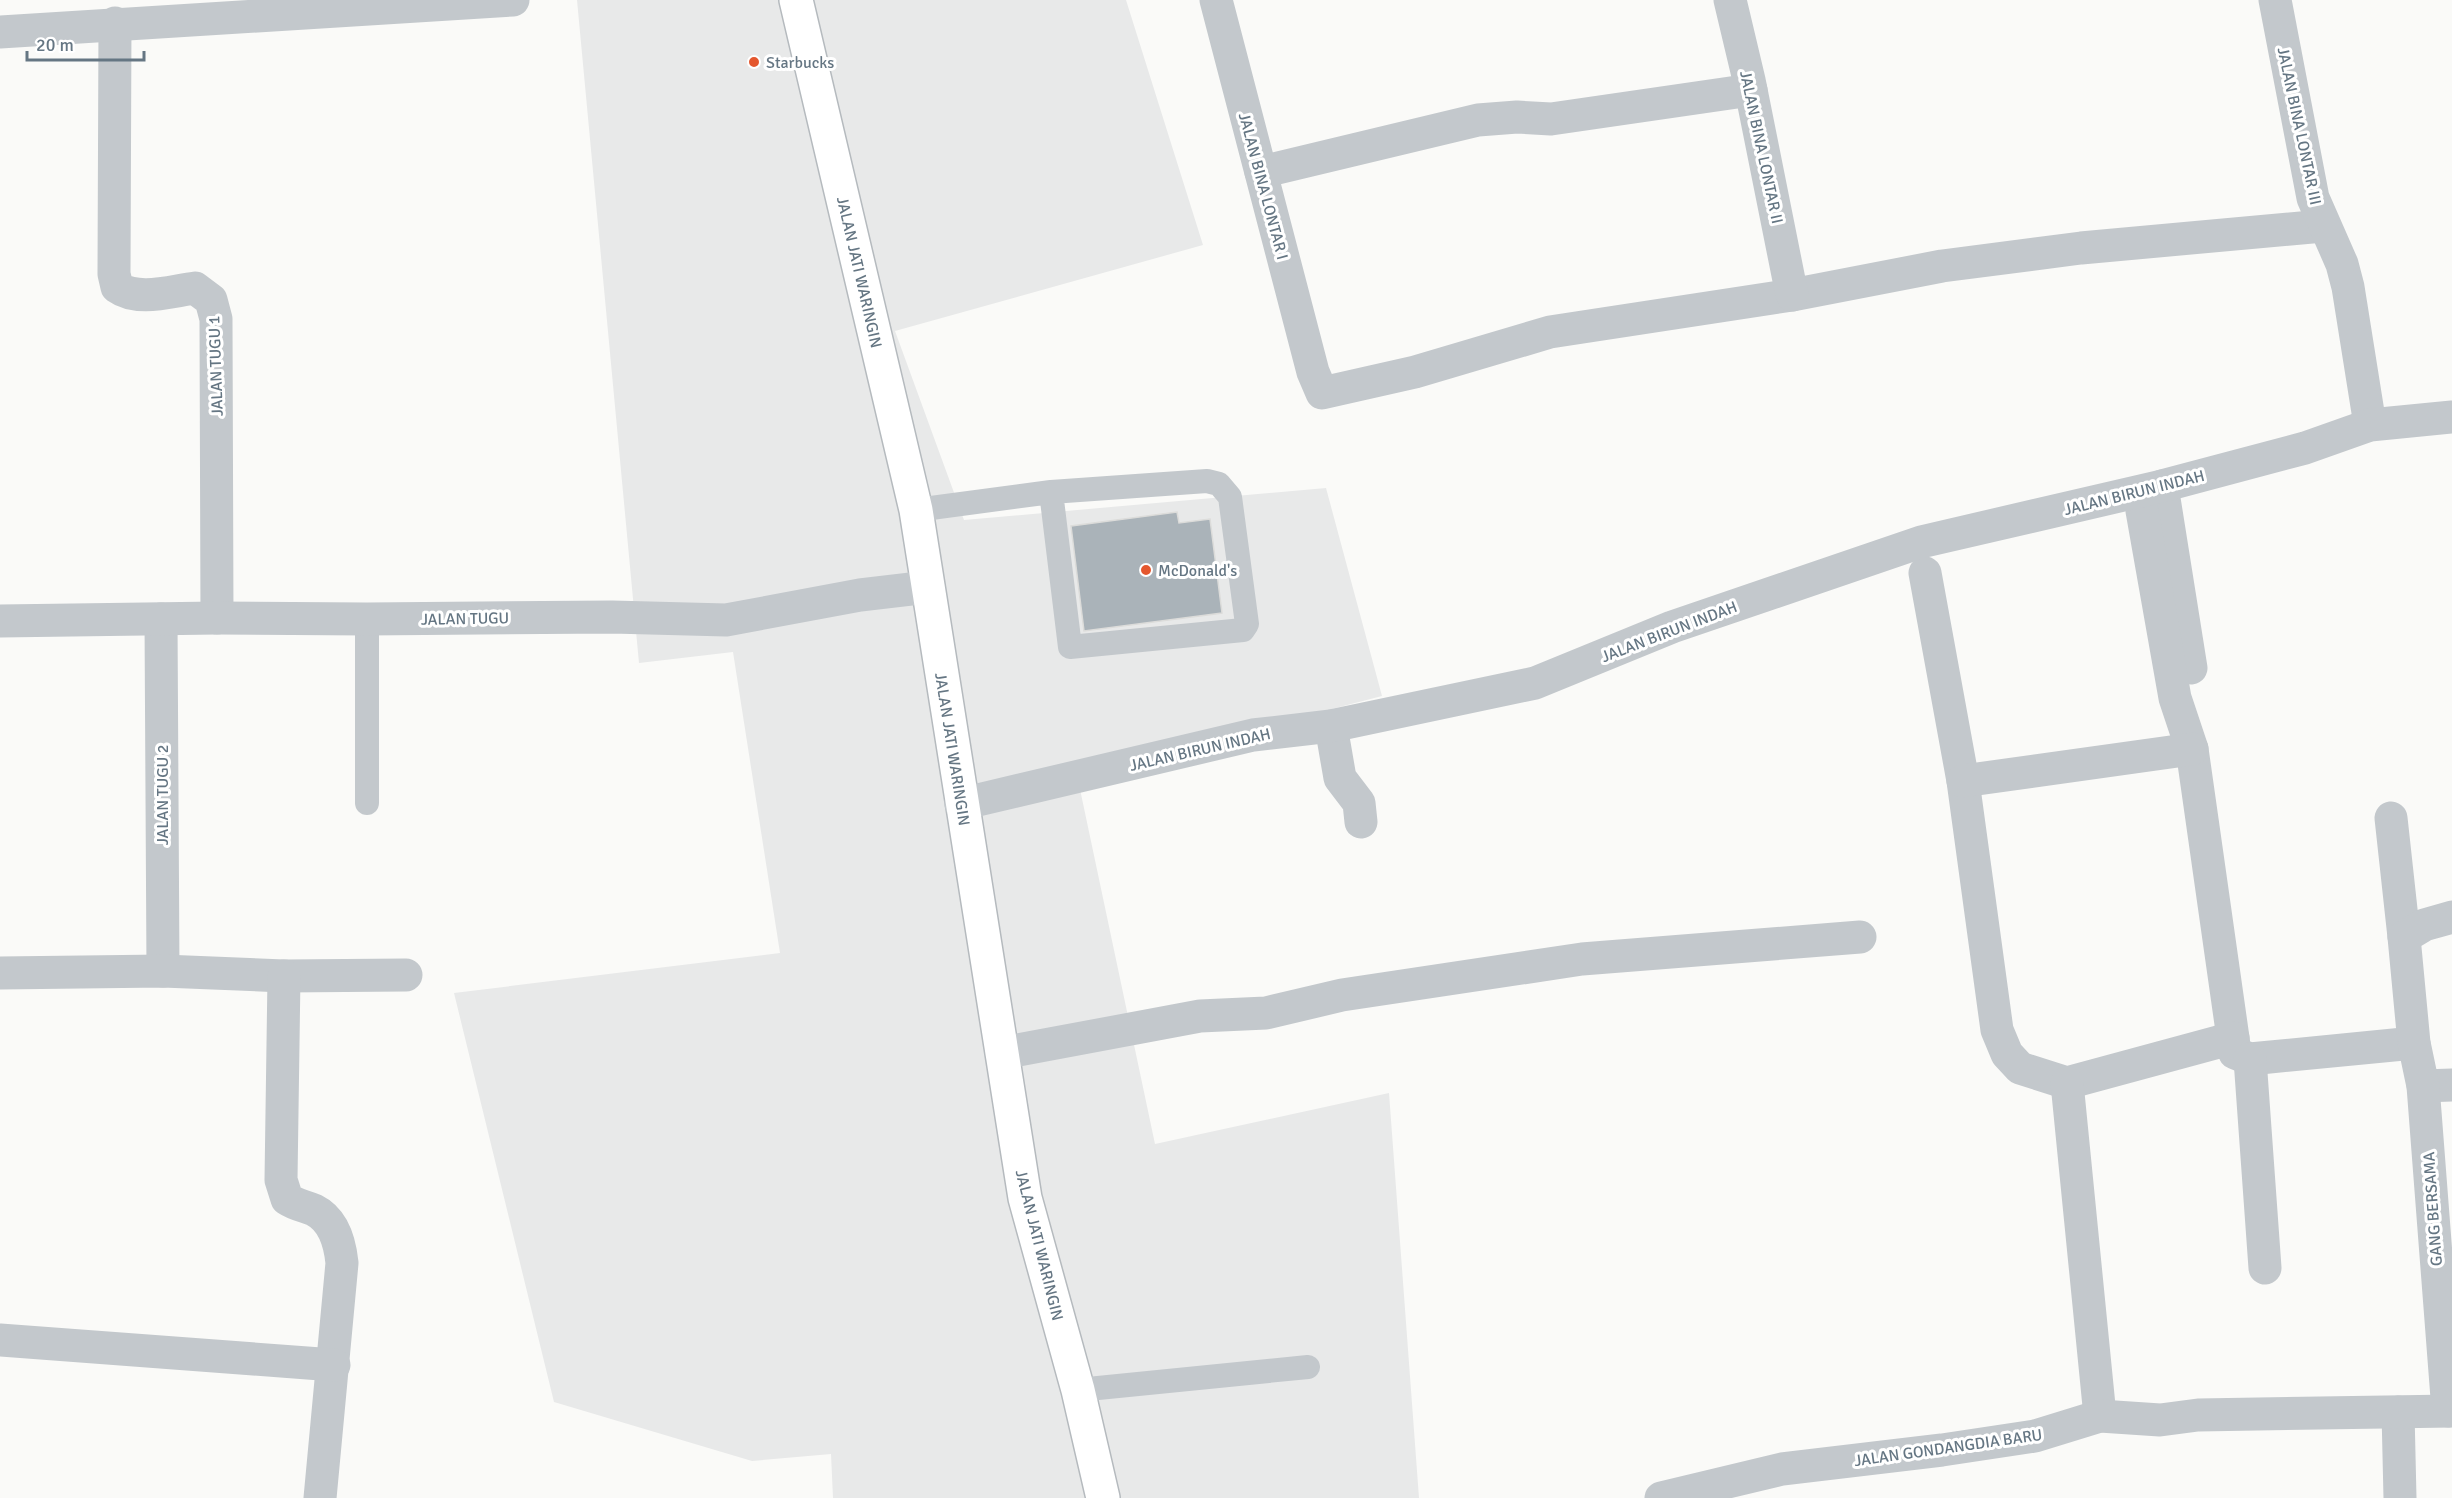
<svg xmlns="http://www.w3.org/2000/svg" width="2452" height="1498" font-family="Signika,sans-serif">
<rect width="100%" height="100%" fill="#fafaf8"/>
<polygon fill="#e8e9e9" points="577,0 1126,0 1203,245 895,331 964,520 1326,488 1382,696 1077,775 1155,1144 1389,1093 1419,1498 833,1498 831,1454 752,1461 554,1402 454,993 780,953 733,652 639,663"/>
<polygon fill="#aab3b9" stroke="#dcdcda" stroke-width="1.5" points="1177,512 1179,523 1210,519 1222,613 1084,631 1071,526"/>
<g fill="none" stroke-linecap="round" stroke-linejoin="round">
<defs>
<polyline id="primary" points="796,0 916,510 1025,1198 1078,1390 1103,1498"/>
</defs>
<use href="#primary" stroke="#b5babe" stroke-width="36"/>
<g stroke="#c3c8cc" stroke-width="24">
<polyline points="916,510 1051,492 1207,481 1219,484 1230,497 1247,624 1243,630 1070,647 1051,492"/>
<polyline points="367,803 367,619"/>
<polyline points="1078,1390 1308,1367"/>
</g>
<g stroke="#c3c8cc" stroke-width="33">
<polyline points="1216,0 1313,372 1322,393 1415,372 1550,332 1792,295 1942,266 2081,248 2323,226"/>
<polyline points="1730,0 1749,80 1792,295"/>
<polyline points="2275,0 2313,198 2342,264 2348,287 2370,425"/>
<path d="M115 23 114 274 117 287C138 302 171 291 195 288L211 300 216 319 217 618"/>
<polyline points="1261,172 1478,120 1517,117 1551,119 1751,90"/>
<polyline points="2162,486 2191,668"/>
<polyline points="2142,511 2175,698 2192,749 2233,1038"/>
<polyline points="1925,573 1963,781 1997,1030 2007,1054 2020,1068 2067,1083 2233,1038 2235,1053 2250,1059 2414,1043"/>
<polyline points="161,619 163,971"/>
<polyline points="0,621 217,618 367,619 612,617 726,620 860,595 928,587"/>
<polyline points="1331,726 1340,778 1359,803 1361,822"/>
<polyline points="1963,781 2192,749"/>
<polyline points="961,804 1253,735 1331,726 1535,683 1672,627 1921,542 2162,486 2305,448 2370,425 2452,417"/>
<polyline points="2391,818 2404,937"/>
<polyline points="0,973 163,971 284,976 406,975"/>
<path d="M284 976 281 1180 287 1199C296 1205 305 1206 314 1210 334 1220 340 1243 342 1263L320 1498"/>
<polyline points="1002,1053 1200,1016 1266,1013 1342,995 1582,959 1860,937"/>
<polyline points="2250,1059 2265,1268"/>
<polyline points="2067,1083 2100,1416"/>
<polyline points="2423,1086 2452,1085"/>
<polyline points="0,1340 334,1365"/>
<polyline points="2448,1411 2423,1086 2414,1043 2404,937 2424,925 2452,917"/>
<polyline points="2398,1412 2400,1498"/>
<polyline points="1661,1498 1782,1469 1942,1450 2035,1436 2100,1416 2160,1420 2198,1415 2452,1411"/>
</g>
<polyline stroke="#c3c8cc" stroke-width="33" points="0,32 513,0"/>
<use href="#primary" stroke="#fff" stroke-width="33"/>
</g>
<g fill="#e4572e" stroke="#fff" stroke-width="2">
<circle cx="754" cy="62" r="6"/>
<circle cx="1146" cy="570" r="6"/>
</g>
<g text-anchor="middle" stroke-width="6" stroke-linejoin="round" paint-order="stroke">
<g font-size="16" fill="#657683" stroke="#fff" text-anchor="start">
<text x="766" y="68">Starbucks</text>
<text x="1158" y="576">McDonald's</text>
</g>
<g font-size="16" fill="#657683" stroke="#fff">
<text transform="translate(2300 126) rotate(78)" y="6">JALAN BINA LONTAR III</text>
<text transform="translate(1762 147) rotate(78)" y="6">JALAN BINA LONTAR II</text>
<text transform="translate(1264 186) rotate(75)" y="6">JALAN BINA LONTAR I</text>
<text transform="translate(860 272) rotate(77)" y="6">JALAN JATI WARINGIN</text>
<text transform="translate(215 366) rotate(-92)" y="6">JALAN TUGU 1</text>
<text transform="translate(2134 492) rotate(-14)" y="6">JALAN BIRUN INDAH</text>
<text transform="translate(465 618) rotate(-1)" y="6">JALAN TUGU</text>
<text transform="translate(1669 631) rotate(-21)" y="6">JALAN BIRUN INDAH</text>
<text transform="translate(953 749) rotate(81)" y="6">JALAN JATI WARINGIN</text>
<text transform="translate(1200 749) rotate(-13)" y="6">JALAN BIRUN INDAH</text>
<text transform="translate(162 795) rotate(-90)" y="6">JALAN TUGU 2</text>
<text transform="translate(2432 1209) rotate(-94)" y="6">GANG BERSAMA</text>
<text transform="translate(1040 1245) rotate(76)" y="6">JALAN JATI WARINGIN</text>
<text transform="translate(1948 1447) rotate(-8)" y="6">JALAN GONDANGDIA BARU</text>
</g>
</g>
<path d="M27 51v9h117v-9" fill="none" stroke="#657683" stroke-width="3"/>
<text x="36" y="51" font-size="18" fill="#657683" stroke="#ffffff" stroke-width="4.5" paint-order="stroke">20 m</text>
</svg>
